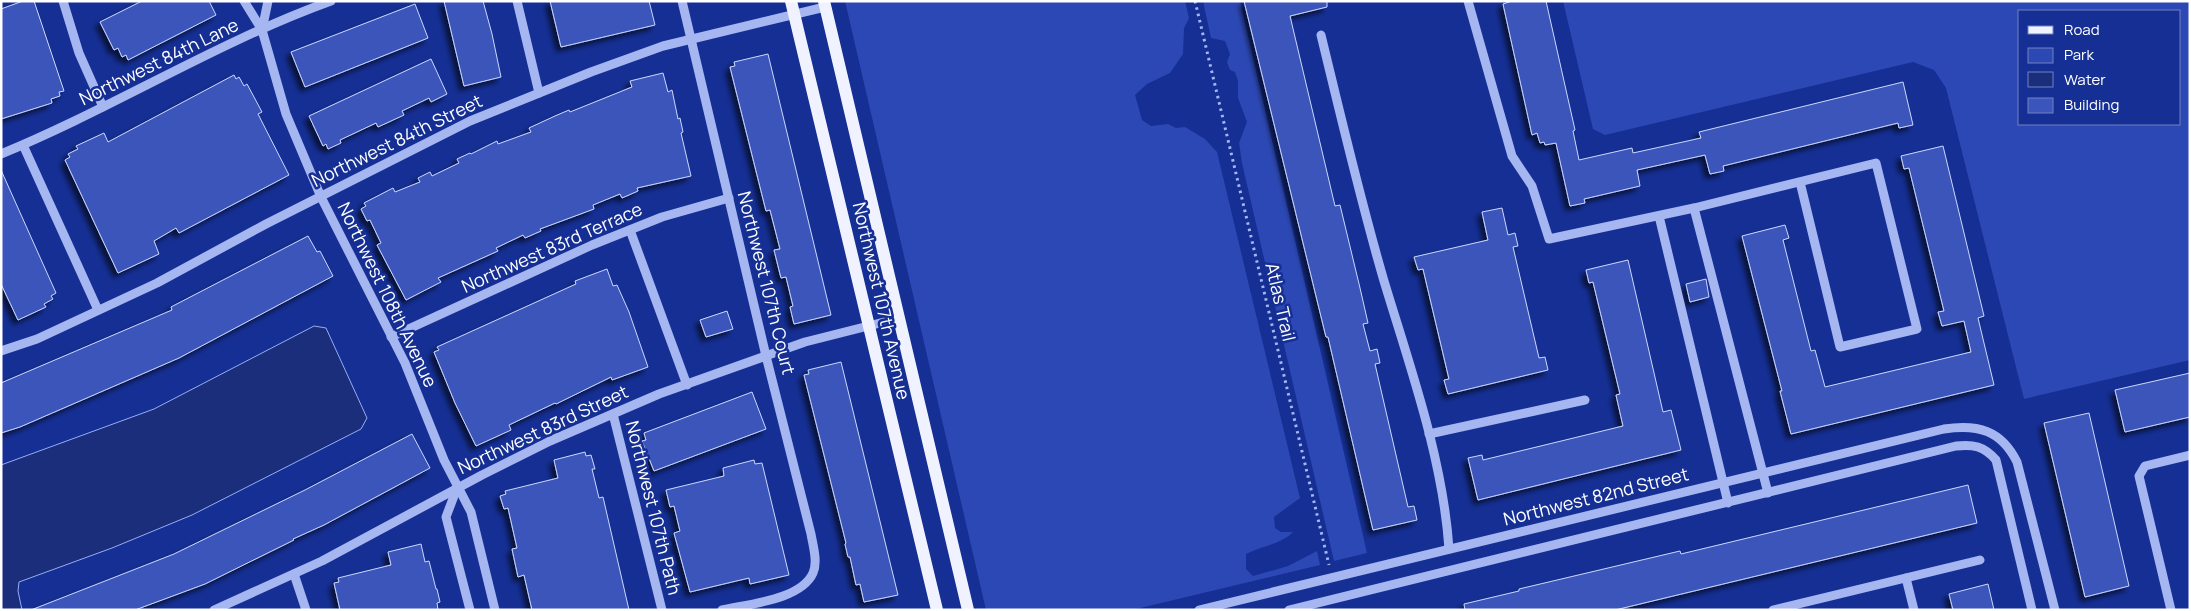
<svg xmlns="http://www.w3.org/2000/svg" width="2191" height="611" font-family="Manrope,sans-serif">
<defs>
<filter id="shadow"><feDropShadow dx="-4.5" dy="4.5" stdDeviation="2.5" flood-color="#0009"/></filter>
</defs>
<rect width="100%" height="100%" fill="#152f94"/>
<g fill="#2c48b4" fill-rule="evenodd">
<path d="M845 1H1185L1189 18 1184 28 1183 54 1170 73 1147 84 1135 95 1142 120 1151 126 1168 124 1176 128 1185 127 1205 139 1217 152 1300 498 1274 517 1275 528 1281 532H1293C1282 544 1261 546 1246 554V569L1253 576 1288 566 1317 551 1320 565 1132 610H986Z"/>
<polygon points="1203,1 1240,1 1367,553 1334,561 1242,163 1239,143 1247,122 1238,98 1238,81 1235,72 1230,70 1227,62 1230,54 1225,41 1211,38"/>
<path d="M1563 1H2190V360L2024 399 1946 88 1934 70 1913 62 1605 135 1593 129ZM2020 11H2180V124H2020Z"/>
</g>
<polygon fill="#1b2e7c" stroke="#98adf4" points="314,326 326,328 367,418 361,429 192,515 112,548 19,582 18,591 22,610 1,610 1,465 154,409"/>
<g fill="#3a55bb" stroke="#ccd7fc" filter="url(#shadow)">
<polygon points="23,1 34,1 64,91 59,92 60,96 51,99 52,103 1,119 1,9"/>
<polygon points="142,1 209,1 216,15 128,60 126,55 122,57 118,48 114,50 100,22"/>
<polygon points="444,1 483,1 492,34 501,77 464,86"/>
<polygon points="550,1 649,1 655,25 561,47"/>
<polygon points="1244,1 1327,1 1327,7 1290,16 1335,206 1340,205 1360,288 1368,323 1363,324 1370,351 1377,349 1380,363 1375,364 1408,507 1414,506 1417,520 1373,530 1328,337 1326,337"/>
<polygon points="1512,1 1546,1 1575,130 1573,131 1579,160 1632,148 1633,153 1701,138 1699,132 1903,82 1913,125 1899,128 1898,123 1723,166 1724,171 1710,174 1705,155 1637,170 1640,186 1584,199 1585,203 1570,206 1556,143 1545,145 1544,142 1540,143 1537,133 1532,135 1503,4"/>
<polygon points="415,4 428,38 305,87 291,52"/>
<polygon points="768,54 831,315 794,324 790,307 793,306 786,277 781,278 774,250 780,249 770,210 766,211 730,67 735,66 734,62"/>
<polygon points="431,59 447,94 431,102 429,98 402,111 404,115 378,127 376,123 340,140 341,143 328,149 326,144 323,146 309,116"/>
<polygon points="663,73 668,92 672,90 678,119 680,118 683,132 681,133 691,176 637,188 638,191 622,198 620,194 593,205 594,209 540,229 541,231 525,238 523,235 496,248 498,251 438,278 441,282 406,300 377,245 381,243 370,220 367,221 361,209 366,206 364,203 393,188 395,192 420,182 418,178 430,172 432,176 459,163 457,159 470,153 471,154 497,141 498,144 531,132 529,128 555,116 569,110 570,112 632,87 630,81"/>
<polygon points="234,75 236,79 239,77 244,86 247,84 262,112 258,114 289,175 179,233 176,228 154,241 159,254 118,273 65,160 70,157 68,154 78,149 76,146 104,133 108,142"/>
<polygon points="1943,146 1984,316 1978,318 1994,385 1791,434 1780,391 1782,391 1742,236 1785,225 1789,238 1783,240 1811,351 1815,350 1825,387 1971,352 1964,321 1942,326 1938,312 1944,311 1909,168 1904,169 1901,156"/>
<polygon points="1,170 56,293 51,296 53,299 44,304 46,307 18,320 1,284"/>
<polygon points="1502,208 1508,235 1515,233 1518,246 1513,247 1539,358 1545,357 1548,370 1448,394 1444,380 1449,379 1423,269 1418,270 1414,257 1488,240 1482,212"/>
<polygon points="308,236 317,252 320,251 333,276 179,358 20,427 1,433 1,383 172,310 171,307"/>
<polygon points="1628,260 1663,412 1671,410 1681,450 1478,500 1468,458 1482,455 1483,460 1623,426 1616,395 1620,394 1593,282 1589,283 1586,270"/>
<polygon points="607,269 613,286 617,285 629,312 648,367 612,380 611,377 556,404 555,403 509,425 511,430 476,446 455,403 434,352 439,350 437,347 576,284 575,281"/>
<polygon points="1706,279 1709,297 1690,302 1686,284"/>
<polygon points="727,311 733,329 706,337 700,320"/>
<polygon points="841,362 898,595 864,602 860,584 856,585 850,557 848,557 845,544 846,543 804,375 809,374 808,370"/>
<polygon points="2190,373 2190,417 2125,432 2115,390"/>
<polygon points="752,392 766,429 654,471 642,441 646,440 644,433"/>
<polygon points="2089,413 2129,586 2085,597 2044,423"/>
<polygon points="412,434 430,468 324,525 293,539 294,540 205,584 135,610 31,610 174,554 305,490"/>
<polygon points="585,452 586,456 591,455 595,469 592,469 599,498 603,497 629,610 532,610 524,575 518,577 512,549 517,548 508,508 504,509 500,496 506,494 505,491 558,478 554,460"/>
<polygon points="754,460 755,464 762,463 789,575 750,584 749,578 690,592 674,533 680,531 674,506 670,507 666,490 724,476 723,468"/>
<polygon points="1968,485 1977,523 1615,610 1465,610 1464,604 1519,591 1519,589 1680,551 1681,554"/>
<polygon points="421,544 425,562 429,561 436,589 437,589 440,602 437,603 438,610 340,610 334,583 339,582 338,578 391,565 388,552"/>
<polygon points="1988,584 1994,610 1953,610 1949,594"/>
</g>
<g fill="none" stroke-linecap="round" stroke-linejoin="round">
<polyline stroke="#a5b6f1" stroke-width="3" stroke-dasharray="2.5 4" stroke-linecap="butt" points="1195,1 1329,565"/>
<g stroke="#a5b6f1" stroke-width="9">
<polyline points="63,1 79,53 103,107"/>
<polyline points="244,1 262,30 286,114 321,197 405,363 444,460 471,512 495,610"/>
<polyline points="517,1 539,93"/>
<path d="M682 1 766 356 811 534C813 546 818 562 813 573 801 600 748 604 722 610"/>
<polyline points="1468,1 1512,156 1532,186 1549,239 1694,208 1876,163 1917,329 1840,347 1800,182"/>
<polyline points="262,30 268,1"/>
<path d="M1321 35C1341 117 1360 199 1384 281 1410 367 1443 459 1449 549"/>
<polyline points="23,145 98,310"/>
<path d="M1 154C113 108 217 42 331 1"/>
<polyline points="1694,208 1768,493"/>
<polyline points="1659,216 1728,503"/>
<polyline points="630,230 687,385"/>
<polyline points="391,337 592,245 662,217 729,198"/>
<polyline points="1,351 37,339 157,283 266,224 470,121 591,72 663,46 825,7"/>
<polyline points="613,414 662,610"/>
<polyline points="1429,434 1585,400"/>
<polyline points="457,488 446,517 470,610"/>
<polyline points="294,574 306,610"/>
<polyline points="1906,578 1914,610"/>
<polyline points="214,610 322,561 482,475 550,441 659,394 805,342 900,318"/>
<path d="M1199 610 1944 429C1978 424 2001 430 2017 462L2055 610"/>
<path d="M1289 610 1956 446C1973 444 1984 446 1996 460L2032 610"/>
<polyline points="1773,610 1980,560"/>
<polyline points="2171,610 2139,476 2145,466 2190,455"/>
</g>
<g stroke="#f0f2ff" stroke-width="12">
<polyline points="791,1 937,610"/>
<polyline points="824,1 968,610"/>
</g>
</g>
<g text-anchor="middle" stroke-width="5" stroke-linejoin="round" paint-order="stroke">
<g font-size="18" fill="#fff" stroke="#152f94">
<text transform="translate(159 62) rotate(-26)" y="6">Northwest 84th Lane</text>
<text transform="translate(397 141) rotate(-26)" y="6">Northwest 84th Street</text>
<text transform="translate(552 248) rotate(-24)" y="6">Northwest 83rd Terrace</text>
<text transform="translate(766 283) rotate(76)" y="6">Northwest 107th Court</text>
<text transform="translate(387 295) rotate(64)" y="6">Northwest 108th Avenue</text>
<text transform="translate(881 301) rotate(77)" y="6">Northwest 107th Avenue</text>
<text transform="translate(1280 302) rotate(77)" y="6">Atlas Trail</text>
<text transform="translate(543 430) rotate(-25)" y="6">Northwest 83rd Street</text>
<text transform="translate(1596 497) rotate(-14)" y="6">Northwest 82nd Street</text>
<text transform="translate(653 508) rotate(76)" y="6">Northwest 107th Path</text>
</g>
</g>
<rect width="2191" height="611" fill="none" stroke="#ffffff" stroke-width="5"/>
<rect x="2018" y="10" width="162" height="115" fill="#152f94" stroke="#7382bf"/>
<rect x="2028" y="26" width="25" height="8" fill="#f0f2ff" stroke="#7382bf"/>
<text x="2064" y="35" font-size="15" fill="#ffffff">Road</text>
<rect x="2028" y="48" width="25" height="15" fill="#2c48b4" stroke="#7382bf"/>
<text x="2064" y="60" font-size="15" fill="#ffffff">Park</text>
<rect x="2028" y="72" width="25" height="15" fill="#1b2e7c" stroke="#7382bf"/>
<text x="2064" y="85" font-size="15" fill="#ffffff">Water</text>
<rect x="2028" y="98" width="25" height="15" fill="#3a55bb" stroke="#7382bf"/>
<text x="2064" y="110" font-size="15" fill="#ffffff">Building</text>
</svg>
